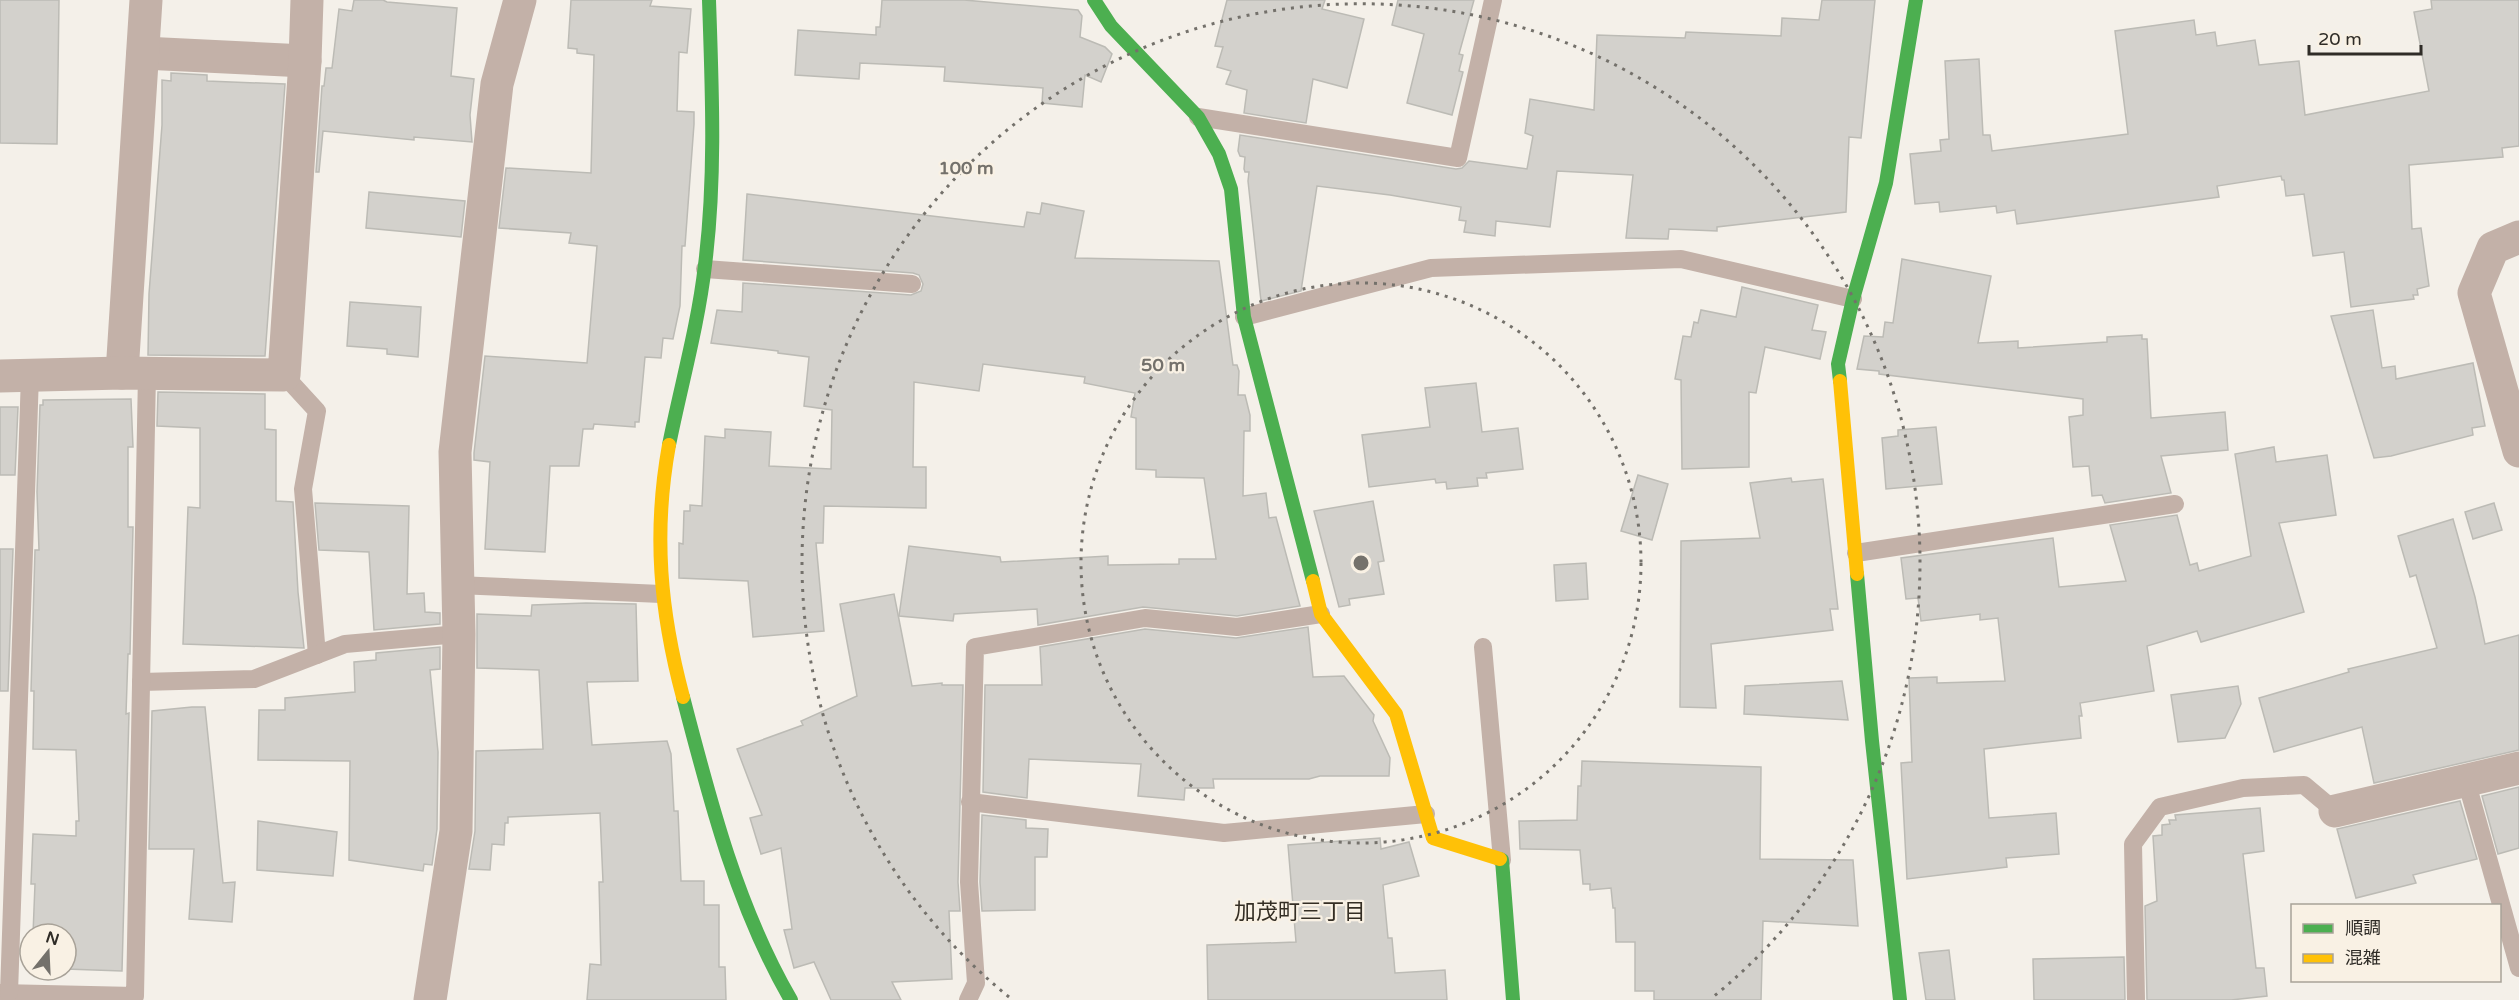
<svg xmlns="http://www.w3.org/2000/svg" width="2519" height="1000" font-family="'Varela Round','Noto Sans JP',sans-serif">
<rect width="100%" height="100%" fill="#f4f0e9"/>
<g fill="#d3d1cc" stroke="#bcbbb5" stroke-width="1.5">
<polygon points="0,0 59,0 57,144 0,143"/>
<polygon points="354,0 383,0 387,2 457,8 451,76 474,79 470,115 472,142 414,137 414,140 323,131 319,172 316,172 322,86 324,86 326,68 332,68 339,9 352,11"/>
<polygon points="571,0 652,0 650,6 691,9 687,53 679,52 677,111 694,112 694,124 685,246 682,246 680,306 673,339 663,338 661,358 645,357 639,422 635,422 635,427 594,424 593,429 583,429 579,466 550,466 545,552 485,549 490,462 474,460 474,453 485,356 587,363 597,246 569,243 571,233 499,228 506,168 591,173 594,55 577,53 577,49 568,48"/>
<polygon points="882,0 964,0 1078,10 1082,16 1080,37 1105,47 1112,54 1101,82 1085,75 1082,107 1042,103 1043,88 944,81 945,67 860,63 859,79 795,75 798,30 876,35 876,27 880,27"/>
<polygon points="1227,0 1325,0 1322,9 1364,19 1347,88 1313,79 1306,123 1244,113 1247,90 1226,84 1231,71 1217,67 1223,47 1215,46"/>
<polygon points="1398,0 1474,0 1459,54 1463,55 1459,71 1463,72 1452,115 1407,103 1424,34 1392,25"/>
<polygon points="1822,0 1875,0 1861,138 1849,137 1846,212 1717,227 1717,231 1669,229 1668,239 1626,238 1633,175 1557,171 1550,227 1496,221 1495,236 1464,232 1466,221 1459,220 1461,207 1390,195 1317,186 1301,291 1261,301 1248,181 1249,172 1245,172 1244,169 1245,157 1240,156 1238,151 1240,135 1456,169 1462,168 1469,161 1527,169 1533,136 1525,133 1530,99 1594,110 1597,35 1685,38 1686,32 1781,36 1782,18 1819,20"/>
<polygon points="2431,0 2519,0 2519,146 2502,148 2503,157 2409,165 2412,229 2421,228 2429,286 2417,289 2418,295 2413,295 2414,299 2351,307 2344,252 2313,256 2304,194 2286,196 2284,180 2282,180 2281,176 2217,186 2219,197 2017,224 2015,210 1997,213 1996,206 1940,212 1939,202 1915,204 1910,154 1941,151 1940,140 1949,139 1945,61 1979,59 1983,135 1990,135 1992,151 2128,134 2115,31 2194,20 2196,35 2215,32 2217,46 2255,40 2259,65 2299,61 2305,115 2429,91 2414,12 2432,9"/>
<polygon points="171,73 207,75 207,81 285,84 265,356 148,355 149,294 162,125 162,80 171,81"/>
<polygon points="369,192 465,201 461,237 366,228"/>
<polygon points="747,194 1024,227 1027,212 1040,214 1042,203 1084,211 1075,258 1219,261 1233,365 1237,365 1239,371 1238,395 1245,395 1250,415 1250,431 1244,431 1243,496 1266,493 1269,518 1276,517 1300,606 1237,616 1143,607 1038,625 1037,609 954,614 953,621 899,616 909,546 1000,557 1001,562 1108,556 1108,565 1179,564 1179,559 1216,559 1204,478 1156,477 1156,470 1136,469 1136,418 1131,417 1135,393 1084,383 1085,377 983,364 979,391 914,382 913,467 926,467 926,508 824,506 823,543 816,543 824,631 753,637 748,581 679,578 679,543 683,544 684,511 690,511 690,505 702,506 705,436 725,438 725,429 771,432 769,466 831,469 832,410 804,406 809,357 778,353 778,351 711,343 717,310 742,312 743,283 911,295 921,291 923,284 919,275 913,273 743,260"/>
<polygon points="1902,259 1991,276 1978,343 2018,341 2018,348 2107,342 2107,337 2142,335 2142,339 2147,339 2151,418 2225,412 2228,450 2161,456 2171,493 2105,503 2102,495 2092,496 2089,466 2073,467 2069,417 2083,415 2083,399 1879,374 1879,371 1857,369 1864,336 1883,337 1885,322 1893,323"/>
<polygon points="1742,287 1818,305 1812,330 1826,332 1820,359 1765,347 1756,393 1749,392 1749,467 1682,469 1681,380 1675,379 1683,336 1691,337 1694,322 1698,323 1701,310 1736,317"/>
<polygon points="350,302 421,307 418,357 387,354 387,349 347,346"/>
<polygon points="2373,310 2382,368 2395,366 2396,379 2473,363 2485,426 2472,428 2473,435 2391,456 2374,458 2331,316"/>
<polygon points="1476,383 1482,432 1518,428 1523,469 1486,473 1487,478 1477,478 1478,486 1447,489 1446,482 1436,483 1435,479 1369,487 1362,435 1430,427 1425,388"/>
<polygon points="158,392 265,394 265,429 276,430 276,501 293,502 298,592 304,648 183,644 188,507 200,508 200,428 157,426"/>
<polygon points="131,399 133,447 128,447 128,527 133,527 130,654 128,654 126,714 129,713 122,971 66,969 66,934 33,934 35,884 31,884 33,834 76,836 76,821 79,821 76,750 33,749 34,691 31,691 35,550 39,550 37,492 40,405 43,405 43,400"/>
<polygon points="0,407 18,407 15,475 0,475"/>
<polygon points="1936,427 1942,484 1886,489 1882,438 1898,436 1898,430"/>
<polygon points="2274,447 2276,462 2327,455 2336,515 2279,523 2304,612 2201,642 2197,631 2147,646 2154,691 2080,703 2082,716 2079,716 2081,738 1984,749 1989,818 2056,813 2059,854 2006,858 2007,867 1907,879 1901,763 1912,762 1909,678 1937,677 1937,683 2005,681 1998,618 1980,620 1980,614 1921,621 1918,598 1906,599 1901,558 2053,538 2059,587 2126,581 2110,525 2177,515 2190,565 2197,563 2199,571 2251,556 2235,454"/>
<polygon points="1638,475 1668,484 1652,540 1621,531"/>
<polygon points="1791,478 1792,482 1823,479 1838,609 1830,609 1833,630 1711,644 1716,708 1680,707 1681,541 1760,538 1750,483"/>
<polygon points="1373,501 1384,561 1378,562 1384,594 1349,599 1350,605 1339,607 1314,511"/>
<polygon points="315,503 409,506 407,594 424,593 425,612 440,613 440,624 374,630 369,552 319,550"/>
<polygon points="2494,503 2502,530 2473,539 2465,512"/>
<polygon points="2453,519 2475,597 2485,644 2519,635 2519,750 2374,783 2362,727 2274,752 2259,698 2349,672 2348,669 2437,648 2416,575 2410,577 2398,536"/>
<polygon points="0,549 13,549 8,691 0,691"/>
<polygon points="1586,563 1588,599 1556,601 1554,565"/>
<polygon points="894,594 912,686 942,683 942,685 963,685 958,882 960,911 949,911 952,979 892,982 901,1000 831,1000 814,962 794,968 784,930 792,929 781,848 761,854 750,818 762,815 737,749 803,725 801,721 857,696 840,604"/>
<polygon points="586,603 636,604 638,681 587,682 592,745 667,741 671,754 674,811 678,811 681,881 704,881 704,905 719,905 719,967 725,967 726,1000 587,1000 590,964 601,965 599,882 603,882 600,813 508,817 508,823 505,823 504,845 492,844 490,870 469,869 475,831 476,751 543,749 539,670 477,668 477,614 531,616 532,605"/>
<polygon points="1308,627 1313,677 1344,676 1374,715 1373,721 1390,758 1389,776 1320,776 1309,779 1213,779 1214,788 1185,788 1184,800 1138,796 1141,764 1029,759 1027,798 983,792 985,685 1042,685 1040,647 1145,629 1236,638"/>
<polygon points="440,647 440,669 430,670 438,752 437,829 432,865 424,864 423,871 349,860 350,761 258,760 259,710 285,710 285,698 355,692 354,662 376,660 376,653"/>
<polygon points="1842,681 1848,720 1744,714 1745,686"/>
<polygon points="2238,686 2241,704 2225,738 2178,742 2171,695"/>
<polygon points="192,707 205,707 223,883 235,882 232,922 189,919 194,849 149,849 152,711"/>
<polygon points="1582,761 1761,767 1760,859 1853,860 1858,926 1763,921 1761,1000 1654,1000 1654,991 1635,991 1635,942 1616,942 1615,908 1613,908 1611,888 1590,890 1590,884 1583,884 1580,850 1520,849 1519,821 1577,820 1578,786 1581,786"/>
<polygon points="2519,787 2519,848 2498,854 2482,796"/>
<polygon points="2460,801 2477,859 2413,875 2416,883 2356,898 2337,829"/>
<polygon points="2260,808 2264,851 2243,854 2256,968 2264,968 2267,996 2231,1000 2147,1000 2145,906 2157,901 2153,836 2162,835 2162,825 2170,824 2169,820 2176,820 2175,815"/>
<polygon points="982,815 1026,820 1026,828 1048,829 1047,857 1035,857 1035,910 982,911 980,882"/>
<polygon points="258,821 337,832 333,876 257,870"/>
<polygon points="1380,838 1381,849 1409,842 1419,876 1383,885 1388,938 1392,938 1395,973 1445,970 1447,1000 1208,1000 1207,945 1296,942 1288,845"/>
<polygon points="1949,950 1955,1000 1926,1000 1919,953"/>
<polygon points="2124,957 2125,1000 2034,1000 2033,959"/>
</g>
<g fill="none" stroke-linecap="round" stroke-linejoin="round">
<g stroke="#c3b1a8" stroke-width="18">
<polyline points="1198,117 1458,158 1493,0"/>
<polyline points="705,269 912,284"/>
<polyline points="1244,317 1431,268 1681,259 1853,299"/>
<polyline points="284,375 317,411 303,489 317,655"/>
<polyline points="1856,553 2175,504"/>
<polyline points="457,585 661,594"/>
<polyline points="1483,647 1502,860"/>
<polyline points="141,682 254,679 345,644 459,634"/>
<polyline points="2466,780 2519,968"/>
<polyline points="970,802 1224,833 1426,814"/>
<polyline points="0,993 135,996 147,374"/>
<polyline points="9,993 30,375"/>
<polyline points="968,1000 976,983 969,882 975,647 1145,618 1237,627 1321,614"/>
<polyline points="2136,1000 2133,844 2160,807 2243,788 2304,785 2335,811"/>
</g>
<g stroke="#c3b1a8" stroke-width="33">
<polyline points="143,53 305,61"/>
<polyline points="2519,237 2493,248 2474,293 2519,451"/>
<polyline points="122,373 146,0"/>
<polyline points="0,376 122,373 284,375 305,61 307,0"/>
<polyline points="2335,811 2519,768"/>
<polyline points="430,1000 456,831 459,634 455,452 497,84 520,0"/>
</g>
<g stroke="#4caf50" stroke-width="14">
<polyline points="1094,0 1111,26 1198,117 1219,154 1231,189 1244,317 1313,581"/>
<polyline points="1840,381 1838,364 1853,299 1886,183 1916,0"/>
<path d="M669 445C681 385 698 326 705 265 716 177 712 89 709 0"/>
<polyline points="1857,574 1872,741 1900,1000"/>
<path d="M683 697C710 801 737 907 791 1000"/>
<polyline points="1500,859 1502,860 1513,1000"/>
</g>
<g stroke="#ffc107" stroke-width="14">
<polyline points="1840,381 1857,574"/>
<path d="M669 445C653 533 660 611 683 697"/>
<polyline points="1313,581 1321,614 1396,714 1433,838 1500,859"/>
</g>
</g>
<g fill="none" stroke="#74716b" stroke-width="3" stroke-dasharray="3 6">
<circle cx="1361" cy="563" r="280"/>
<path d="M1009 997A559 559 0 1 1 1713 997"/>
</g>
<g text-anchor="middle" stroke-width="4.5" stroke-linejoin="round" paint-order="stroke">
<g font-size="22" fill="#342e24" stroke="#f9f1e4">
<text x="1300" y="919">加茂町三丁目</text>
</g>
</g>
<circle cx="1361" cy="563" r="9" fill="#74716b" stroke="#f9f1e4" stroke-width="3"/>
<g font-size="18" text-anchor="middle" font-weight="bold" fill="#74716b" stroke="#f9f1e4" stroke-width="4.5" stroke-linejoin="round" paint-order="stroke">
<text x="966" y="174">100 m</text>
<text x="1163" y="371">50 m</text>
</g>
<rect x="2291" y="904" width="210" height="78" fill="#f9f1e4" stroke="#a8a298" stroke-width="1.5"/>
<rect x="2303" y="924" width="30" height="9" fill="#4caf50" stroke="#a8a298" stroke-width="1.5"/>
<text x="2345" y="934" font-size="18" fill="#2f2c27">順調</text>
<rect x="2303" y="954" width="30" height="9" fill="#ffc107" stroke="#a8a298" stroke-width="1.5"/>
<text x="2345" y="964" font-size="18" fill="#2f2c27">混雑</text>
<g transform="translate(48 952) rotate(18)"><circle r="28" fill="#f9f1e4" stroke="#a8a298" stroke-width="1.5"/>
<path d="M0-4.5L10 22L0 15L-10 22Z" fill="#74716b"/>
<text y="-9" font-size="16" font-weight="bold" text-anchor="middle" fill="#2f2c27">N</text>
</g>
<path d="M2309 45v9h112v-9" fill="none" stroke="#2f2c27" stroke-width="3"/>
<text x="2318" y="45" font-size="18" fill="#2f2c27" stroke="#f9f1e4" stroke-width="4.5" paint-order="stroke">20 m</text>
</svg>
